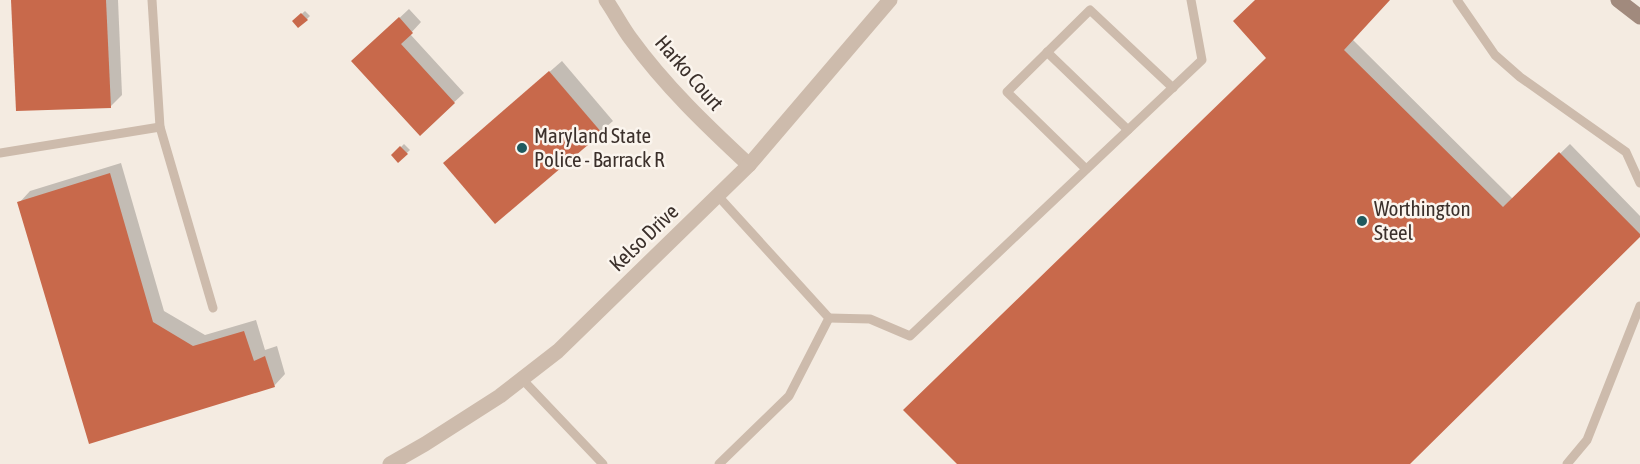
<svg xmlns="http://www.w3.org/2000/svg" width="1640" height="464" font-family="'Asap Condensed',sans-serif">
<rect width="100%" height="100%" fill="#f4ebe1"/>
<g fill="#0003">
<polygon points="13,0 118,0 122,95 110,107"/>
<polygon points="1257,0 1389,0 1352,39 1513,199 1570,144 1640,216 1640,235 1408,464 959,464 1268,58"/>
<polygon points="409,9 421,22 410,34 464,93 420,134 363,52"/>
<polygon points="305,11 310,16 307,19 294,21"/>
<polygon points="562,61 613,121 495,222 445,163"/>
<polygon points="404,144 410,150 398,161 393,155"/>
<polygon points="121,163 164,311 205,335 256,320 265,350 277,346 285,374 274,386 90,442 19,203 30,191"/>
</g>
<g fill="#c8694b">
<polygon points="11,0 106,0 111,108 16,111"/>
<polygon points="1255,0 1390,0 1344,50 1503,207 1559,152 1640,234 1640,237 1410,464 957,464 903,410 1266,58 1233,21"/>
<polygon points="301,13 308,20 298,28 292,21"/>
<polygon points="399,17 413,33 401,44 455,103 420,136 351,61"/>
<polygon points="549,71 602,133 495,224 443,163"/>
<polygon points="400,146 408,154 398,163 391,155"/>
<polygon points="110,173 153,322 193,346 244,331 254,361 265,356 275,387 89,444 17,202"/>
</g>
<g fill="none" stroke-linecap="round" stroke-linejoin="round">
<g stroke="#cdbbac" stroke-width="9">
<polyline points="152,0 160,127 213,308"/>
<polyline points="1457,0 1495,55 1520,77 1626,152 1640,183"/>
<polyline points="1047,52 1128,130"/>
<polyline points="0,153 160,127"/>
<polyline points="1086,169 1007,92 1090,10 1173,88"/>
<polyline points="718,196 829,318 789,396 719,464"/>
<polyline points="829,318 870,319 910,336 1202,60 1191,0"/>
<polyline points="522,379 603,464"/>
<polyline points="1567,464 1587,440 1640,306"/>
</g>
<path stroke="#cdbbac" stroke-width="15" d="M606 0C615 13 622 27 631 39 665 86 707 126 749 165"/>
<polyline stroke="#cdbbac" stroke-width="15" points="390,464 425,444 500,396 558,351 749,165 890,0"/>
<polyline stroke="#a18a7d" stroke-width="15" points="1618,0 1640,17"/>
</g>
<g fill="#1f5a5e" stroke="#fbf5ee" stroke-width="2">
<circle cx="522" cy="148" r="6"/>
<circle cx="1362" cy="221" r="6"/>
</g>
<g text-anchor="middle" stroke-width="5" stroke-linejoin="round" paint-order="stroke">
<g font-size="21" fill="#3b302b" stroke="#fbf5ee">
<text transform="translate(689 73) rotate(49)" y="7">Harko Court</text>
<text transform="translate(644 238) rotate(-44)" y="7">Kelso Drive</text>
</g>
<g font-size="21" fill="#3b302b" stroke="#fbf5ee" text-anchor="start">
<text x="534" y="143">Maryland State<tspan x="534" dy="24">Police - Barrack R</tspan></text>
<text x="1374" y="216">Worthington<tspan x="1374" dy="24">Steel</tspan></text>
</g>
</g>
</svg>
